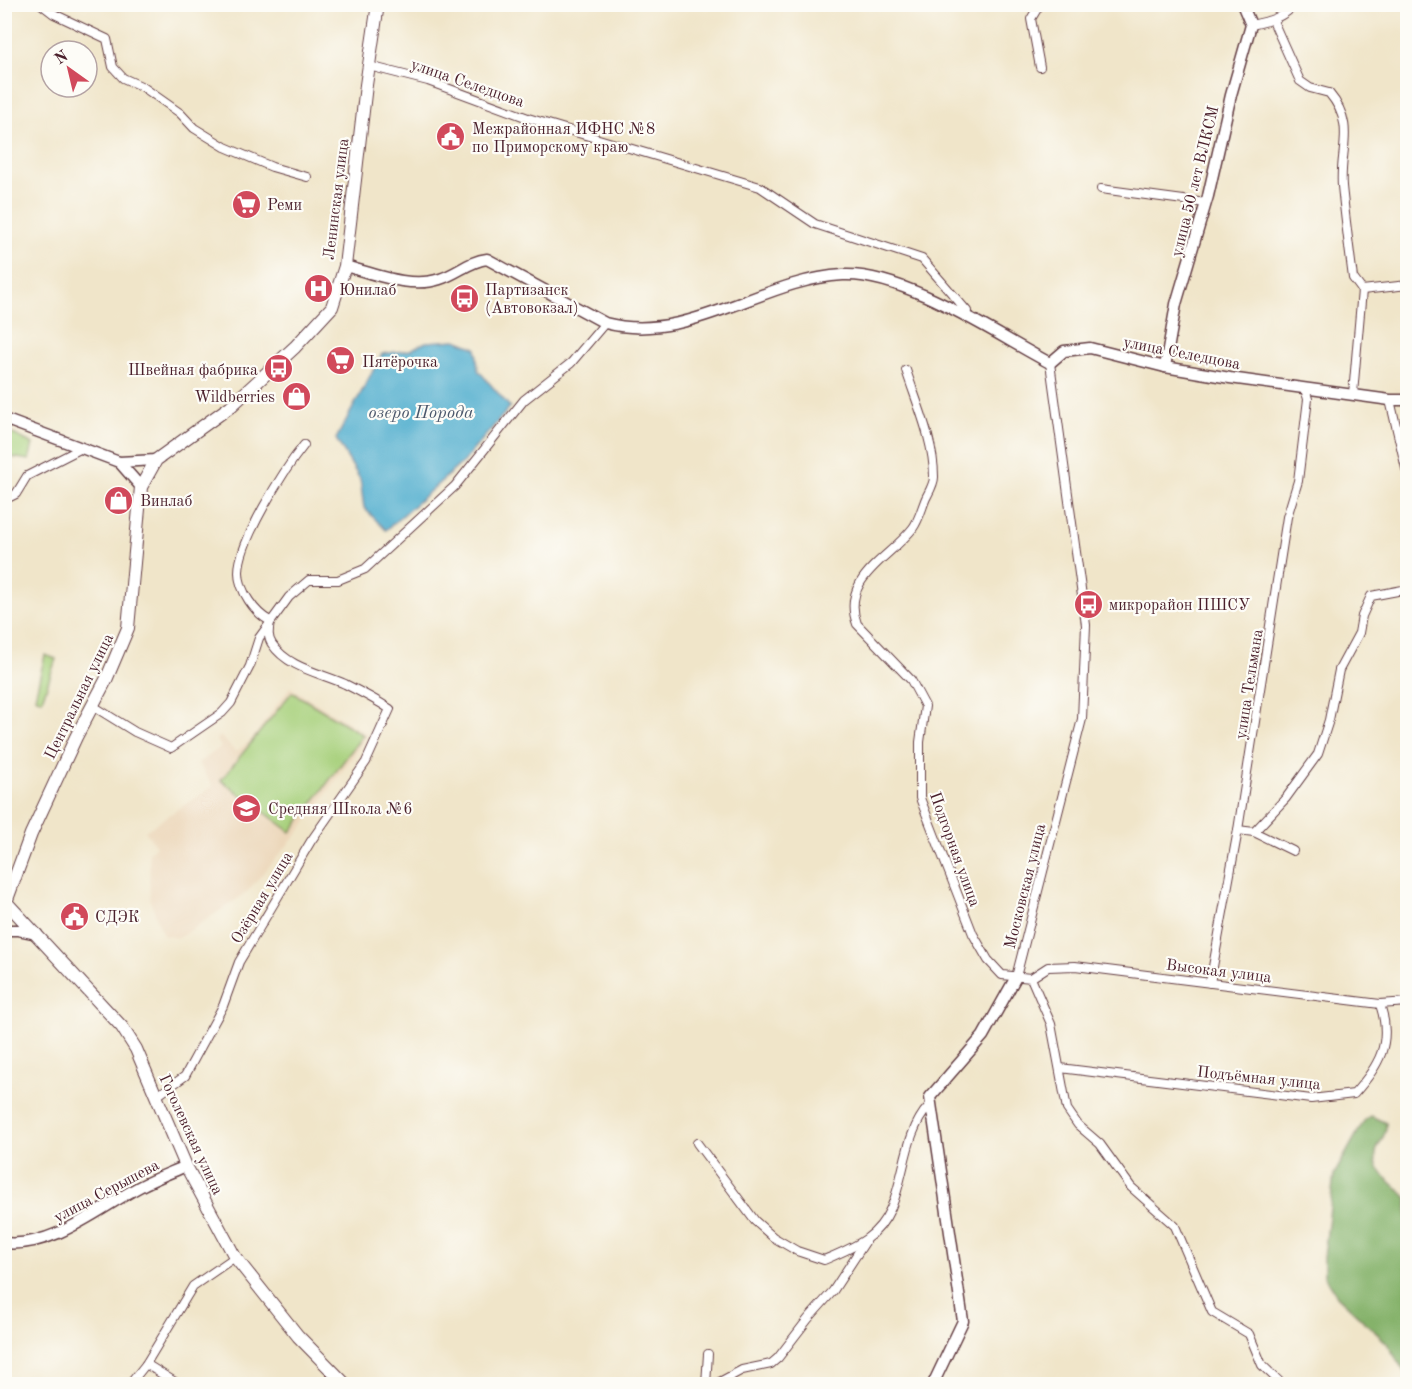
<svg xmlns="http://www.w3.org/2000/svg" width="1412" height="1389" font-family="'Old Standard TT',serif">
<rect width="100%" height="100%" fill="#fdfcf7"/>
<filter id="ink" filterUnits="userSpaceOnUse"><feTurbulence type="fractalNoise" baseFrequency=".0167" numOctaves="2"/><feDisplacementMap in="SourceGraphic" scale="12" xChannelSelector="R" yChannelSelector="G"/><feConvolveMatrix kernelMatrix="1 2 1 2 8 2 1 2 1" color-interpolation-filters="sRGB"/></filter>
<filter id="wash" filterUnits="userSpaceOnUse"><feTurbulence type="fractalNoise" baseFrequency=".008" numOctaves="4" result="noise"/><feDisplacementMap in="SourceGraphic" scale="24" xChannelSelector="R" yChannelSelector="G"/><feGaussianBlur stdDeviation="1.35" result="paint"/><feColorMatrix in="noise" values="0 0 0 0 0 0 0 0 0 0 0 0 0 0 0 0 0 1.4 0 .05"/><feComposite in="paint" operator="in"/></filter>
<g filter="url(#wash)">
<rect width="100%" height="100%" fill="#f0e5c9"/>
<polygon fill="#ecd7ba" points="290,687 368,735 299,832 246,893 179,938 163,935 150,900 149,853 156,846 145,831 213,786 198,763 221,747 216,739 220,736 236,752 251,740"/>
<g fill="#a7d07b" stroke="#787853" stroke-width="1.5">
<polygon points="5,430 33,444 29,460 5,456"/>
<polygon points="45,655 56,659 42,700 35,697"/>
<polygon points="292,692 363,735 291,832 221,780"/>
</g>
<path fill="#85b26b" stroke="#68684b" stroke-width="1.5" d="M1371 1116 1386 1123C1387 1134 1381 1139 1377 1149 1369 1171 1396 1184 1407 1198V1376L1387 1343 1337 1296 1324 1276V1257L1334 1175 1364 1121Z"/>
<polygon fill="#50adce" stroke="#4d667c" stroke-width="1.5" points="456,340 476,348 478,370 510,407 463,462 386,530 364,508 360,479 336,439 382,354 410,350 426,342"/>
</g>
<g filter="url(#ink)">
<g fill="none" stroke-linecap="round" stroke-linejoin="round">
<defs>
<g id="street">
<polyline points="41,4 54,14 107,39 113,67 123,78 143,87 180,113 194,128 225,147 272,167 307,177"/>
<path d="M1273 21 1300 81 1310 88 1329 93C1357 126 1339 150 1342 186 1345 216 1349 247 1353 278L1362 290"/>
<path d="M1251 25C1270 21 1282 18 1296 4"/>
<polyline points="369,66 428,81 528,118 760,187 815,224 922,259 967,311 966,318"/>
<polyline points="1040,67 1031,19 1040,4"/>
<polyline points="1101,189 1206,203"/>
<polyline points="1362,290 1408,285"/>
<path d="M906 370C917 404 934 441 934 477 934 484 929 492 926 498 922 507 919 520 913 528 890 558 840 578 857 624L911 680 925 706 920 742V798L973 934 988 960 1002 975 1031 978 1051 1024 1067 1109 1078 1125 1100 1144 1131 1187 1175 1226 1212 1312 1249 1334 1262 1365 1282 1384"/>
<polyline points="1353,394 1362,290"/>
<polyline points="1390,400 1408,477"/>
<polyline points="4,500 16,494 27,476 80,449"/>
<polyline points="93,706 135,732 171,748 222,713 231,703 250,666 259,638 289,597 309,580 338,580 365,569 455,486 524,400 571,363 605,323"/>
<polyline points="1238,830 1254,832 1293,851"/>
<polyline points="1254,832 1286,798 1318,754 1329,720 1339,670 1359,633 1362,616 1371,596 1408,589"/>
<polyline points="1016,977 1082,719 1086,625 1050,363"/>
<polyline points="1031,978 1048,967 1075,966 1380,1004 1408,1002"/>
<polyline points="1210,983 1238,830 1287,517 1298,481 1308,399 1305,389"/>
<path d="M1060 1068 1311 1099 1354 1094C1379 1066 1393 1043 1380 1004"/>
<path d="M157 1096 185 1076 223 1006 239 962 311 841 366 762 390 709C376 700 361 692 345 684 321 673 288 668 272 644 267 637 269 629 270 621 255 613 239 591 239 572 239 541 284 470 304 445"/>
<path d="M697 1143 755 1221 773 1237 797 1251 824 1260C838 1254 853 1248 866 1239 910 1209 895 1143 929 1106"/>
<polyline points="146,1364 178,1384"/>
<polyline points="130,1384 146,1364 193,1286 235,1257"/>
<polyline points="706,1384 708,1354"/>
<polyline points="716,1384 742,1370 771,1364 778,1358 808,1319 833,1291 865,1242"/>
</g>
<g id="secondary">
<path d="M345 266C375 274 410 289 440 279 457 274 469 261 487 259L605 323C689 345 762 279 843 275 904 272 995 334 1050 363L1064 351 1090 348 1165 367 1230 378 1390 400H1408"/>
<polyline points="1165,367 1176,304 1208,196 1231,95 1251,25 1242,4"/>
<polyline points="4,419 119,462 156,460"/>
<polyline points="119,462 141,487"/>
<polyline points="4,930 18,930 37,934"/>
<path d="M4 1243C53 1248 98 1209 139 1187 154 1179 170 1173 186 1166"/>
<polyline points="933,1384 963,1321 930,1097 983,1036 1016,977"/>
</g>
<polyline id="primary" points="345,1384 298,1336 235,1257 186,1166 136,1049 122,1027 6,902 31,834 76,737 106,680 128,628 141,487 156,460 231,406 295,347 332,307 345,266 366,85 378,4"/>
</defs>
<use href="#street" stroke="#633d43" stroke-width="10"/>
<use href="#secondary" stroke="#633d43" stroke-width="13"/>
<use href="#primary" stroke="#633d43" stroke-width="14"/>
<use href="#street" stroke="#fff" stroke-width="8"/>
<use href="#secondary" stroke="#fff" stroke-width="10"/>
<use href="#primary" stroke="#fff" stroke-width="12"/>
</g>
</g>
<defs>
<symbol id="civic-disc" viewBox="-11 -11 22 22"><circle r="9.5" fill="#d1495b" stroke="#fdfcf7"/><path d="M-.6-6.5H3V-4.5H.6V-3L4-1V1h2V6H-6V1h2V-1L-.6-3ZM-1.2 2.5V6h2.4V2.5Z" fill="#fff"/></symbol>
<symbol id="supermarket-disc" viewBox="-11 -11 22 22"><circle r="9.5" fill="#d1495b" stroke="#fdfcf7"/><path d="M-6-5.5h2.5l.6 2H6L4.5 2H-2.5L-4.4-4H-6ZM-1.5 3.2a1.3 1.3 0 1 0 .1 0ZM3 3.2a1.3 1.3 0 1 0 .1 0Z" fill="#fff"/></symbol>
<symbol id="hospital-disc" viewBox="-11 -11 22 22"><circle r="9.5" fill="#d1495b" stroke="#fdfcf7"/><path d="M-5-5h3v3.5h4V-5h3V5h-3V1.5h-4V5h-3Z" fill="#fff"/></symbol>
<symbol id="bus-disc" viewBox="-11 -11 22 22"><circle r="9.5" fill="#d1495b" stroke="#fdfcf7"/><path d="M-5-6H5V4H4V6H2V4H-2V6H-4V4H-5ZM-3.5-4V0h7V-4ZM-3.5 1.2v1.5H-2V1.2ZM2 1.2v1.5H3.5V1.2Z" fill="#fff"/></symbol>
<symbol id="shop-disc" viewBox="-11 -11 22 22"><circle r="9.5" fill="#d1495b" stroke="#fdfcf7"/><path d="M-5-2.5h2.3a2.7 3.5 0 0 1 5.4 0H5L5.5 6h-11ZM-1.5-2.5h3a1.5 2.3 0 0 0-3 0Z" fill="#fff"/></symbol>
<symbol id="school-disc" viewBox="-11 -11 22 22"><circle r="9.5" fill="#d1495b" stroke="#fdfcf7"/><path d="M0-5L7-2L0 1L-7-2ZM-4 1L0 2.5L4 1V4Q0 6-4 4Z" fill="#fff"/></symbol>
</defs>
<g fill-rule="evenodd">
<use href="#civic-disc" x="434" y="120" width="33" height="33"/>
<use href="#supermarket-disc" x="230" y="188" width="33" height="33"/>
<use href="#hospital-disc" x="302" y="272" width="33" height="33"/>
<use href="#bus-disc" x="448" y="282" width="33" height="33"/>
<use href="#supermarket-disc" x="324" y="344" width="33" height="33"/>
<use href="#bus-disc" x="262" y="352" width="33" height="33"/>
<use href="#shop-disc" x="280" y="380" width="33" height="33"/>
<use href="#shop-disc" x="102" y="484" width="33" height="33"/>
<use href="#bus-disc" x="1072" y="588" width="33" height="33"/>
<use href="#school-disc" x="230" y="792" width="33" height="33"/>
<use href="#civic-disc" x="58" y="900" width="33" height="33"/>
</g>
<g text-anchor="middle" stroke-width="4.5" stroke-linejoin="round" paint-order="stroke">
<g font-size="16" fill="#4a1f2b" stroke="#fdfcf7">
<text transform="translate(468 82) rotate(19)" y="6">улица Селедцова</text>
<text transform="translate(1194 181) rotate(-76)" y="6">улица 50 лет ВЛКСМ</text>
<text transform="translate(335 199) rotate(-83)" y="6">Ленинская улица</text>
<text transform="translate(1182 352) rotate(11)" y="6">улица Селедцова</text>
<text transform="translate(1248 684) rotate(-81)" y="6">улица Тельмана</text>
<text transform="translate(78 696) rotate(-64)" y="6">Центральная улица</text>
<text transform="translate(956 849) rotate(70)" y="6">Подгорная улица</text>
<text transform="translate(1024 886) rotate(-76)" y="6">Московская улица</text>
<text transform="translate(261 897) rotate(-59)" y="6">Озёрная улица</text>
<text transform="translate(1219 970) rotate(7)" y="6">Высокая улица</text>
<text transform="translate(1259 1077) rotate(6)" y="6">Подъёмная улица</text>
<text transform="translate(192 1134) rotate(65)" y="6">Гоголевская улица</text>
<text transform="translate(106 1190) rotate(-28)" y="6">улица Серышева</text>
</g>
<g font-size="16" fill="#4a1f2b" stroke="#fdfcf7" text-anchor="start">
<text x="472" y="134">Межрайонная ИФНС №8<tspan x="472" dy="18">по Приморскому краю</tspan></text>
<text x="267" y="210">Реми</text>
<text x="339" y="295">Юнилаб</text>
<text x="485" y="295">Партизанск<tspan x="485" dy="18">(Автовокзал)</tspan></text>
<text x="362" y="367">Пятёрочка</text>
<text x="258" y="375" text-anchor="end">Швейная фабрика</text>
<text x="275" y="402" text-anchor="end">Wildberries</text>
<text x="140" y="506">Винлаб</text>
<text x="1109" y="610">микрорайон ПШСУ</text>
<text x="268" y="814">Средняя Школа №6</text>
<text x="95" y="922">СДЭК</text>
</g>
<g font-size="18" font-style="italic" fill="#4c586c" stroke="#fdfcf7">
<text x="421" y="418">озеро Порода</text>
</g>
</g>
<rect width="1412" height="1389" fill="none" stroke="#fdfcf7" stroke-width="24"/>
<g transform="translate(69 69) rotate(326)"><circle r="28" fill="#fdfcf7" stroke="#b5a4a5" stroke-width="1.5"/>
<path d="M0-4.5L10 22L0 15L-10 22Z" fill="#d1495b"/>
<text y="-9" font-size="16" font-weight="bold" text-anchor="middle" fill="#4a1f2b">N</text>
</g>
</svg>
